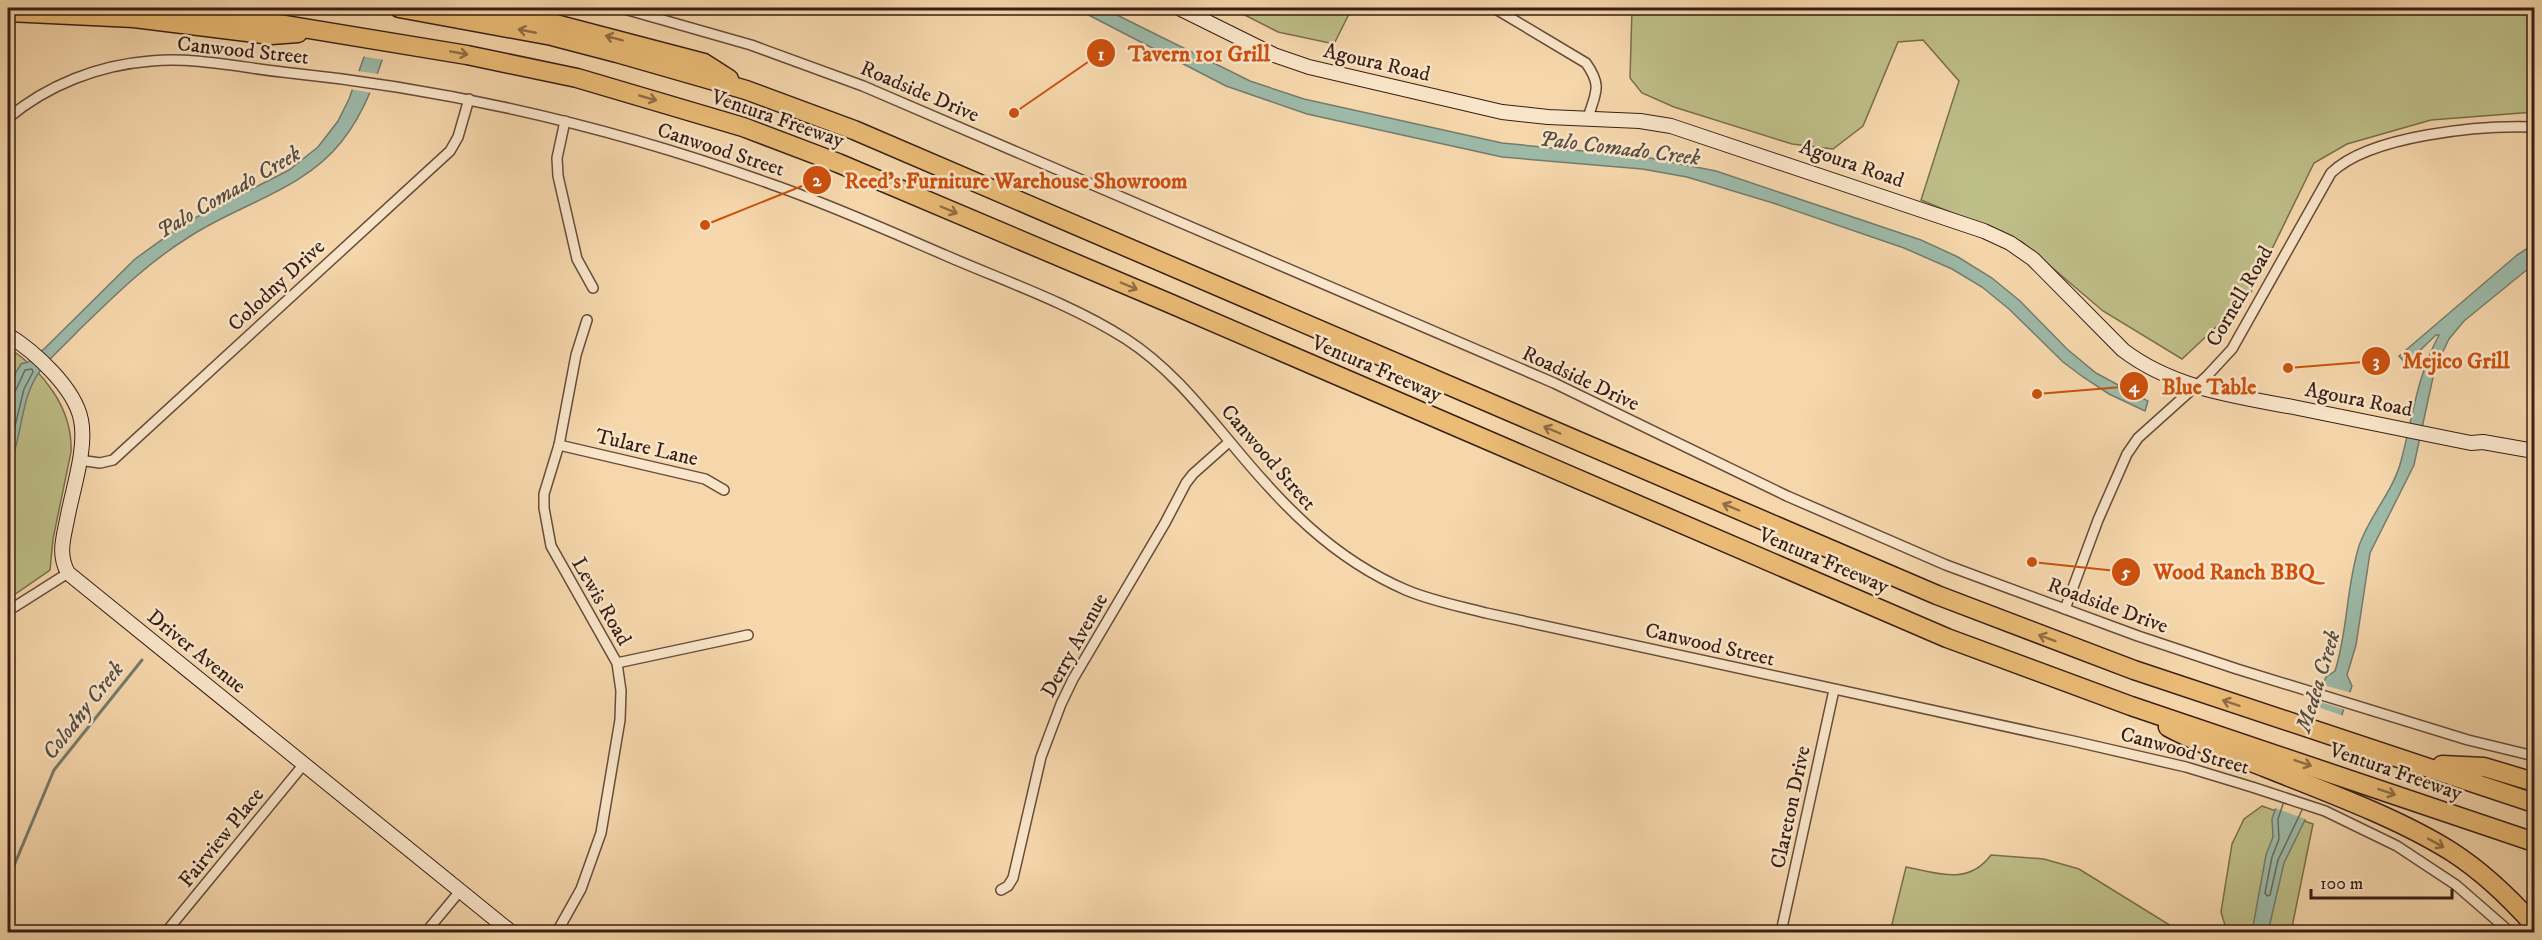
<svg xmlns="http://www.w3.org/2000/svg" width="2542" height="940" font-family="'IM FELL DW Pica',serif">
<rect width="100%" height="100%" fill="#f6d7ac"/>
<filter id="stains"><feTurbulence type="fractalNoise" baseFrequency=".00333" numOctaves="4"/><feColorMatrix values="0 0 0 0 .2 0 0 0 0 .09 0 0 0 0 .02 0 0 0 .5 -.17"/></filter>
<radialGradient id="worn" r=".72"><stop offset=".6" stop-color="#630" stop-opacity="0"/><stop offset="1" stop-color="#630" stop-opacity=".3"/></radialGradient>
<g fill="#bebe88" stroke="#7a6e4e" stroke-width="1.5">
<polygon points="1231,8 1352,8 1334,44 1278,32"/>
<polygon points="1632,8 2534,8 2534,112 2431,120 2347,144 2314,163 2249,296 2182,359 2103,311 2022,242 1921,200 1959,81 1923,40 1898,42 1863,126 1833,149 1792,144 1674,107 1642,93 1630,78"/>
<path d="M8 347C43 371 73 408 71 452L53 539 50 570 8 599Z"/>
<polygon points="2262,806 2313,824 2291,932 2227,932 2221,912 2232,844 2244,819"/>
<path d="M1991 855 2044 859 2079 869 2181 932H1890L1906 867C1938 873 1968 886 1991 855Z"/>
</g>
<g fill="#9dbaa9" stroke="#747c6e" stroke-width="1.5">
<path d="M399 8C384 52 372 104 342 141 304 190 239 204 189 237 147 263 113 297 78 331 66 344 51 356 40 371 19 399 23 439 8 469V398L16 372 21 364 28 362 45 348 135 259 185 223 289 170 318 147 338 121 349 99 364 57Z"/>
<polygon points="1075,8 1103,8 1250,81 1304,99 1502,143 1645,157 1716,171 1921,240 1958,257 1992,278 2020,301 2067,349 2096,373 2148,401 2145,411 2109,394 2083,377 2063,362 2009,309 1982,287 1952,269 1904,248 1773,203 1687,177 1642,169 1502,157 1307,114 1226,86"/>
<path d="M2534 244V264L2464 321 2449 339 2435 368 2414 465 2370 553 2356 645 2347 675 2352 686 2305 820 2284 863 2268 932H2252L2266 855 2273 837 2272 819 2275 810 2326 677 2335 671C2348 631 2346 587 2359 546 2369 516 2393 492 2401 461 2413 416 2417 376 2439 335H2436L2406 364 2399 356 2517 255Z"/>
</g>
<g fill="#f6d7ac">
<polygon points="379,8 402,8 384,60 361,56"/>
<polygon points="357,71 379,74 372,93 350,89"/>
<polygon points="2320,684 2352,693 2346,710 2314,700"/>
<polygon points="2312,705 2344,716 2317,795 2282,780"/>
<polygon points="2280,785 2316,797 2308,820 2272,807"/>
</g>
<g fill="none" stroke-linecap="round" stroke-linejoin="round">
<g stroke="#6a6c5f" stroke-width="1.5">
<polyline points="8,396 15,392 25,370 32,369 33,372 24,389 8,455"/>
<polyline points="2283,804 2278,819 2279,839 2272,857 2265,893 2267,896 2270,895 2278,860 2302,810"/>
</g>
<polyline stroke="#747c6e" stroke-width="3" points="8,880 54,770 142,660"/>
<defs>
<g id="street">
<polyline points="621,8 751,45 863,86 1554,383 1787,496 1946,565 2138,636 2237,669 2468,740 2534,756"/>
<path d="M1494 8 1586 63C1603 87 1595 93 1588 118"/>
<path d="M8 118C48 85 98 65 151 61 194 57 238 67 282 72 449 89 613 127 771 184 831 205 889 231 947 256 1007 282 1071 304 1126 339 1169 367 1199 405 1231 443 1282 505 1332 558 1406 590 1432 601 1459 606 1486 613L2073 741 2186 767 2252 787 2325 811 2397 846 2456 885 2510 932"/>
<polyline points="565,121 557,158 558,176 577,259 593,288"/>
<polyline points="559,445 705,479 724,490"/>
<polyline points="79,460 100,463 113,460 450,151 458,137 469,99"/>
<path d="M2065 609 2098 520 2127 454 2138 438 2207 376 2232 349 2331 173C2370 135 2481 125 2534 127"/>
<polyline points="8,611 68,573"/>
<polyline points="617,663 748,635"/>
<polyline points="1001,890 1008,886 1013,878 1041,757 1061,704 1073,679 1165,523 1186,483 1193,474 1229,442"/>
<polyline points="166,932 304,764"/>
<polyline points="426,932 460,891"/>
<polyline points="557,932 581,889 601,833 620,720 621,691 617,663 551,546 544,508 544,494 559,445 576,355 587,320"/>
<polyline points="1781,932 1834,690"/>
</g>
<g id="secondary">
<path d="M1179 8 1274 55 1309 67 1502 112 1548 117 1640 121 1671 126 1984 231 2010 243 2033 259 2123 350C2174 389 2236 396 2298 408 2349 418 2400 429 2451 439L2471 443 2483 442 2534 451"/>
<path d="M8 335C34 351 75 388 81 420 87 449 72 491 67 520 63 539 58 555 68 573L511 932"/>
</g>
<g id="highway">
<polyline points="182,8 467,55 577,78 743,127 838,163 1169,303 1947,638 2131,706 2534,842"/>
<polyline points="399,8 552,36 617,53 746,90 854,130 1937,595 2134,670 2534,803"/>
<polyline points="494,8 704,63 729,79"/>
<polyline points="8,12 134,18 271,35 298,33"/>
<path d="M2168 727C2200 745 2235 755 2269 769 2327 792 2400 819 2452 852 2483 872 2510 898 2534 925"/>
<polyline points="2442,765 2484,767 2534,782"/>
</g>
</defs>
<use href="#street" stroke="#674c3b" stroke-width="12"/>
<use href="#secondary" stroke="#371e15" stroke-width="16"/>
<use href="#highway" stroke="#371e15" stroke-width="21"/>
<use href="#street" stroke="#f9e5c9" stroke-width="9"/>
<use href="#secondary" stroke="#f9e5c9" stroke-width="14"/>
<use href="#highway" stroke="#ebbc76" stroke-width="18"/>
</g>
<defs><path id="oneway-shaft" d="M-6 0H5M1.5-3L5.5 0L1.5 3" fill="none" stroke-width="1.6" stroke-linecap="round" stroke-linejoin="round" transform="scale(1.5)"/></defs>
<g stroke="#916d46">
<use href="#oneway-shaft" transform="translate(527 31) rotate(-169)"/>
<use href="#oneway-shaft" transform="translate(614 38) rotate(-165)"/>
<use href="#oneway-shaft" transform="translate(459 53) rotate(10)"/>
<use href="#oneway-shaft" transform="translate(648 98) rotate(16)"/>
<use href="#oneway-shaft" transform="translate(949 210) rotate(23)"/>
<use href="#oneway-shaft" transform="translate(1129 286) rotate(23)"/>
<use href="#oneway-shaft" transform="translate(1552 430) rotate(-157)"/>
<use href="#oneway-shaft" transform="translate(1731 507) rotate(-157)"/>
<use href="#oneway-shaft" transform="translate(2047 638) rotate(-160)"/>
<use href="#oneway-shaft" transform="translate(2231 703) rotate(-161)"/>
<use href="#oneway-shaft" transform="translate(2303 763) rotate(19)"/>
<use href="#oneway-shaft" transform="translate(2387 792) rotate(19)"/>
<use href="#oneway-shaft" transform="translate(2436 843) rotate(29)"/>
</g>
<g text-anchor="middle" stroke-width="5" stroke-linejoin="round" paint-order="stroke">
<g font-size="21" fill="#371e15" stroke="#f9e5c9">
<text transform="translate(243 50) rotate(6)" y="7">Canwood Street</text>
<text transform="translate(1377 62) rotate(13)" y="7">Agoura Road</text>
<text transform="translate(920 91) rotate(23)" y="7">Roadside Drive</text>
<text transform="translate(778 118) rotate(19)" y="7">Ventura Freeway</text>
<text transform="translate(721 149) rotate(18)" y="7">Canwood Street</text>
<text transform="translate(1852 163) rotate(19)" y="7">Agoura Road</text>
<text transform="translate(276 285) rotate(-43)" y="7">Colodny Drive</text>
<text transform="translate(2239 296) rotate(-60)" y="7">Cornell Road</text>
<text transform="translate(1377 368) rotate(23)" y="7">Ventura Freeway</text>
<text transform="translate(1581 378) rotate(25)" y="7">Roadside Drive</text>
<text transform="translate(2359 399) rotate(11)" y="7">Agoura Road</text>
<text transform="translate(647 447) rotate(13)" y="7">Tulare Lane</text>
<text transform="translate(1269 457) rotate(49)" y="7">Canwood Street</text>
<text transform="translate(1824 560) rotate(23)" y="7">Ventura Freeway</text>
<text transform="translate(602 601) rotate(60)" y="7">Lewis Road</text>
<text transform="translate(2108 605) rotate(20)" y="7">Roadside Drive</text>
<text transform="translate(1710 644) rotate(13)" y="7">Canwood Street</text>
<text transform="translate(1074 645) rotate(-61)" y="7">Derry Avenue</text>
<text transform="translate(197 651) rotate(39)" y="7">Driver Avenue</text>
<text transform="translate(2185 750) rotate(15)" y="7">Canwood Street</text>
<text transform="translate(2396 771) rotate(19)" y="7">Ventura Freeway</text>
<text transform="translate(1790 807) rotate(-78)" y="7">Clareton Drive</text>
<text transform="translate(221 837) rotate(-51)" y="7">Fairview Place</text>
</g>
<g font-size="22" font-style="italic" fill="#564d41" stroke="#f9e5c9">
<text transform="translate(1620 147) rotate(7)" y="8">Palo Comado Creek</text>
<text transform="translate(228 191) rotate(-30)" y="8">Palo Comado Creek</text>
<text transform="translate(2317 681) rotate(-73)" y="8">Medea Creek</text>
<text transform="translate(82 710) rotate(-52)" y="8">Colodny Creek</text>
</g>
</g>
<path fill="none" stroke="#cd500d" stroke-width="2" d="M1014 113L1101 53M705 225L817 180M2288 368L2376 361M2037 394L2134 386M2032 562L2126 572"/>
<g fill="#cd500d" stroke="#f9e5c9" stroke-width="2">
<circle cx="1014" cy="113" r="6"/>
<circle cx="705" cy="225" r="6"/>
<circle cx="2288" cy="368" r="6"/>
<circle cx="2037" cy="394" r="6"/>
<circle cx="2032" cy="562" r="6"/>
<circle cx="1101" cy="53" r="15"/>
<circle cx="817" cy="180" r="15"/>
<circle cx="2376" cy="361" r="15"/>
<circle cx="2134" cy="386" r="15"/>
<circle cx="2126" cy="572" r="15"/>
</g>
<g font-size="18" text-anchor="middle" font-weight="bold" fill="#fff">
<text x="1101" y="60">1</text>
<text x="817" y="186">2</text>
<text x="2376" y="367">3</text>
<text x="2134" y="392">4</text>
<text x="2126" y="578">5</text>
</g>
<g font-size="22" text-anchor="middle" font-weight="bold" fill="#cd500d" stroke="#f9e5c9" stroke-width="5" stroke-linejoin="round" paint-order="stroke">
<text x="1199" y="61">Tavern 101 Grill</text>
<text x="1016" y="188">Reed's Furniture Warehouse Showroom</text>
<text x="2456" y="368">Mejico Grill</text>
<text x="2209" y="394">Blue Table</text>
<text x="2234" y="579">Wood Ranch BBQ</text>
</g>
<rect width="2542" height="940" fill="none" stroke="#f6d7ac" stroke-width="30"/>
<rect x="9" y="9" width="2524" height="922" fill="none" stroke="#371e15" stroke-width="3"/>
<rect x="15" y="15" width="2512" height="910" fill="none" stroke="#371e15" stroke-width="1.5"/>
<path d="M2311 889v9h141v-9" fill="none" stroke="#371e15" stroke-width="3"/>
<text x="2320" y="889" font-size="18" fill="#371e15" stroke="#f9e5c9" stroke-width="4.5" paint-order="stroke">100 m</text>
<rect width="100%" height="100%" filter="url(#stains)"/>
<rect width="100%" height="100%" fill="url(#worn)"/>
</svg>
